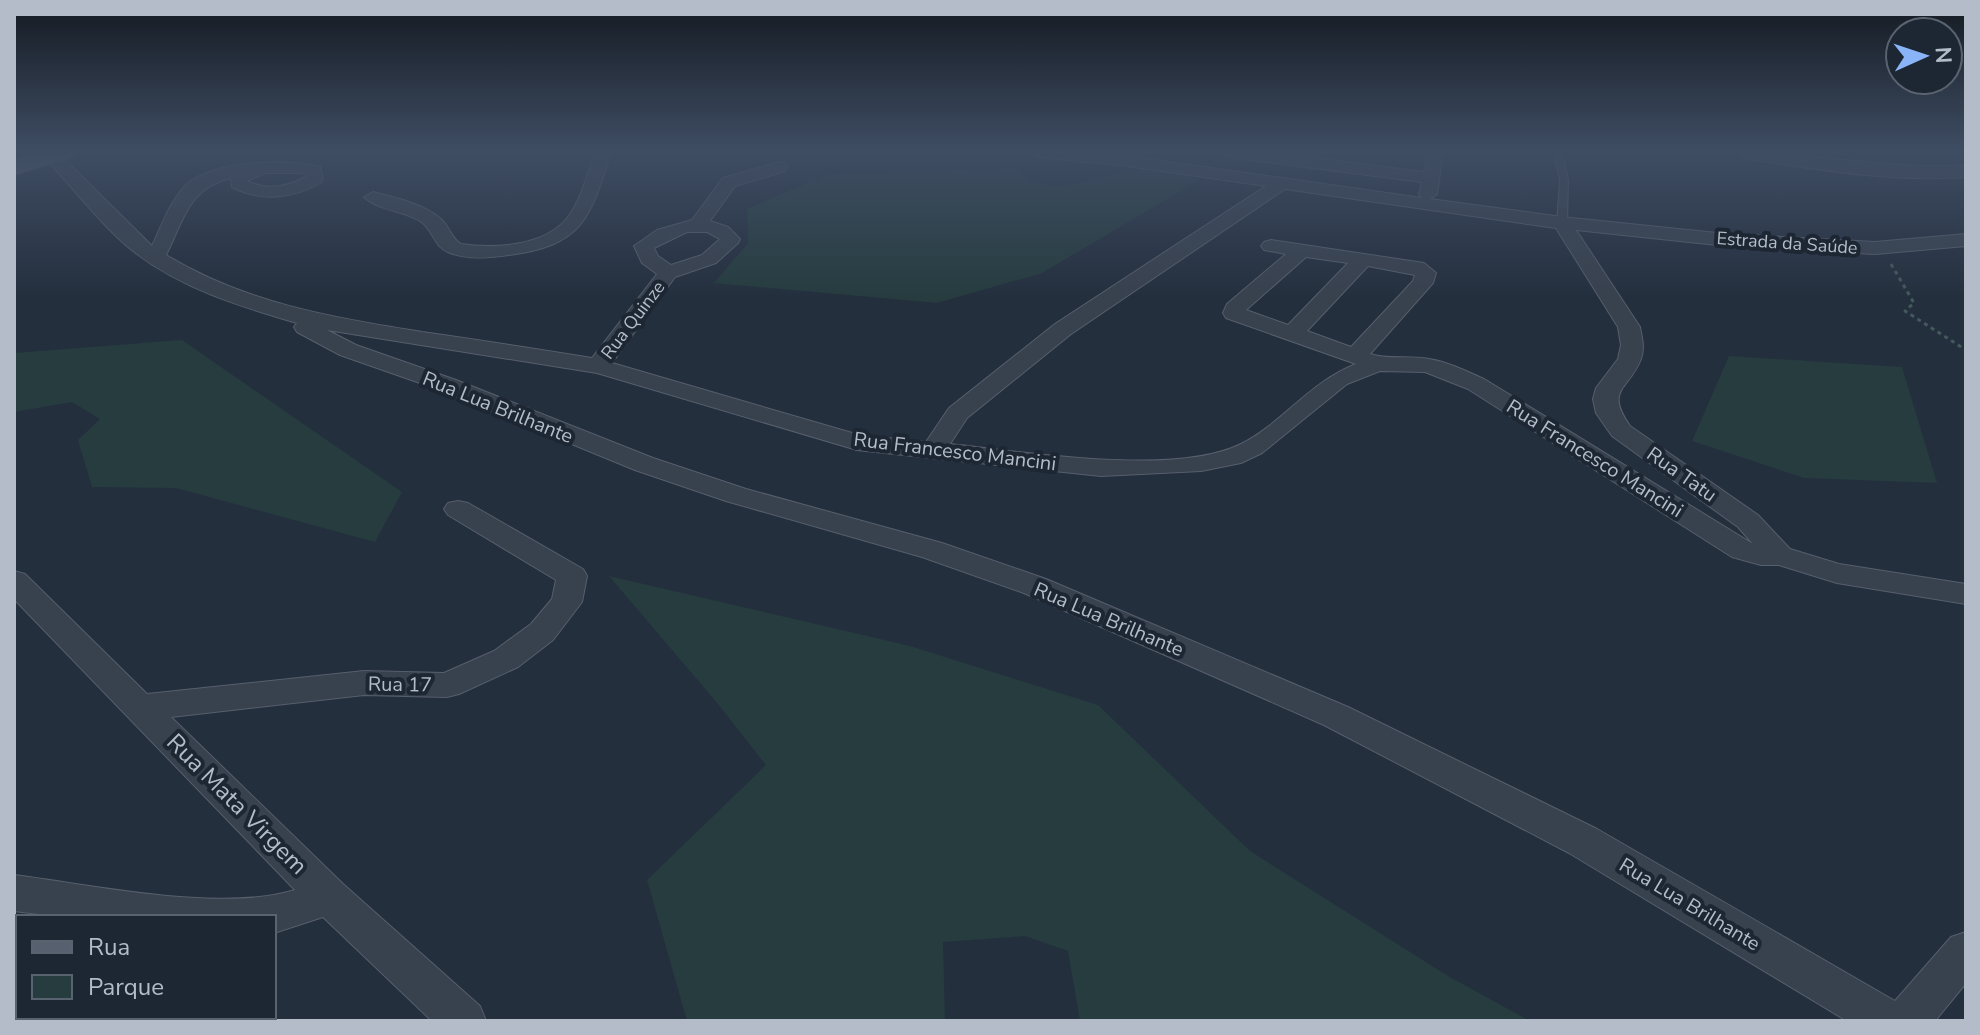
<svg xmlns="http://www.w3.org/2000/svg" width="1980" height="1035" font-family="'Nunito Sans',sans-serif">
<rect width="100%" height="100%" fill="#242f3e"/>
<g fill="#263c3f">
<path d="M1017 168C1049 204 1096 174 1134 170 1154 168 1181 176 1201 179L1042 273 937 303 714 283 748 243 747 209 826 175Z"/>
<polygon points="182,340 402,492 375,542 176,488 92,487 78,440 100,419 72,402 14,412 14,353"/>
<polygon points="1729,356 1902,367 1937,483 1804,478 1692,441"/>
<polygon points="609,576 910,646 1098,705 1250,851 1448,976 1530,1021 1080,1021 1068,951 1025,936 943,942 945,1021 687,1021 647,880 766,765 718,704"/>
</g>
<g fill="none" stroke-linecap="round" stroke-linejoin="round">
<defs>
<polygon id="service" points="1559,155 1563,157 1568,180 1567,223 1562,226 1557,223 1560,180 1555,157"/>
<g id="minor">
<path d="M53 152 59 154 152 246C162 225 172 195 191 181 220 161 287 158 320 167L323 179 320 183C292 199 261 202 232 187L231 178C188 188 184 220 166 255 248 304 330 317 422 332 479 340 536 349 592 358L657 274 642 263 634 246 657 230 692 220 723 178 779 162 785 163 787 167 785 171 735 186 710 221 728 227 740 239 738 243 716 263 675 277 612 363 859 435 926 442 949 408 1055 324 1266 186 1120 165 1037 157 1029 152 1120 155 1422 198 1419 194 1422 182 1228 157 1220 152H1267L1424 172 1427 156 1424 152H1443L1437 194 1430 199 1562 217 1727 234 1875 242 1966 234V246L1875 254 1727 246 1576 230 1640 327C1642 338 1645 348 1641 359 1629 390 1604 389 1630 426L1758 515 1790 549 1839 564 1966 584V604L1837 583 1779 565H1761L1732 557 1468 389 1425 372 1380 371 1347 384 1262 453 1241 463 1201 471 1101 476 857 450 597 373 327 330 356 345 456 380 653 458 746 489 942 543 1046 579 1348 707 1597 829 1895 1001 1951 937 1966 932V983L1935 1021H1847L1569 853 1324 725 1024 593 922 557 726 501 635 470 440 390 340 355 297 332 294 327 297 323C239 306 182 289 133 251 103 227 74 189 47 160V154ZM265 173H303L306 177C287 187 267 191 247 181ZM1285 189 1556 228 1618 327 1621 345 1618 359 1596 388 1593 399 1596 413 1612 436 1738 527 1753 544 1484 379C1466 371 1448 362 1429 359 1409 355 1389 360 1370 354L1433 283 1436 273 1424 263 1271 240 1264 242 1261 246 1264 250 1286 254 1227 304 1223 313 1226 318 1356 364C1308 383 1283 423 1241 444 1175 477 1025 452 950 444L967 418 1071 334ZM687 232H707L720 239 702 255 671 265 658 256 654 248ZM1306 257 1348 263 1288 325 1246 310ZM1368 266 1415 275 1413 281 1351 347 1307 331Z"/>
<path d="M595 152H611C590 218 584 245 509 255 489 258 466 260 448 252 434 247 433 229 420 221 404 211 377 210 364 197L373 192C394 197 424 204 441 219 450 227 451 238 461 244 495 249 546 246 568 217 582 199 587 173 595 152Z"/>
<path d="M458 501 468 503 583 569 587 576 582 602 553 640 518 667 459 694 447 697 364 695 171 717 343 884 480 1006 486 1021H432L323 917 274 933V917H62L14 911V875C94 885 221 913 295 890L14 599V571L25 574 147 694 364 671 444 673 494 651 531 624 552 599 556 580 448 515 444 509 448 503Z"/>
</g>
<path id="tertiary" d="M1733 152C1812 152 1887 170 1966 165V177C1890 182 1817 170 1743 158Z"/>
<polygon id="primary" points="36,152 77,152 73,157 14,175 14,159"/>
</defs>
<use href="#service" stroke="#565f6c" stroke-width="2"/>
<use href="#minor" stroke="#565f6c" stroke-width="2"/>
<use href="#tertiary" stroke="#565f6c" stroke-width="2"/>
<use href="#primary" stroke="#414a57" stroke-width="2"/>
<polyline stroke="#44595c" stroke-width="3" stroke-dasharray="4 4" stroke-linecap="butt" points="1891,264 1914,303 1905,311 1966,350"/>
<use href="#service" fill="#38414e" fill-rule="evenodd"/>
<use href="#minor" fill="#38414e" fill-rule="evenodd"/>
<use href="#tertiary" fill="#38414e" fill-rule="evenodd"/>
<use href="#primary" fill="#56606e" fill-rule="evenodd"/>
</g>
<linearGradient id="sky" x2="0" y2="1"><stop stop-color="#141a22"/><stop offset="0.51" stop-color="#3f4d63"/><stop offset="1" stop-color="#3f4d63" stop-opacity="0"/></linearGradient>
<rect width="1980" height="297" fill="url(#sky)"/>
<g text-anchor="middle" stroke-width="8" stroke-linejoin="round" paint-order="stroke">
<g font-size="18" fill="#b4bcc9" stroke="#1d2633">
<text transform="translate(1787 243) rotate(4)" y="6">Estrada da Saúde</text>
<text transform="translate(633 320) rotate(-53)" y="6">Rua Quinze</text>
</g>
<g font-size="20" fill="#b4bcc9" stroke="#1d2633">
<text transform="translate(498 407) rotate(22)" y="7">Rua Lua Brilhante</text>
<text transform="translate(955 451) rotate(7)" y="7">Rua Francesco Mancini</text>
<text transform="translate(1595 458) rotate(32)" y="7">Rua Francesco Mancini</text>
<text transform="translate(1682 474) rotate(35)" y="7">Rua Tatu</text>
<text transform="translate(1109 619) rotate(23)" y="7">Rua Lua Brilhante</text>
<text transform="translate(400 684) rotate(1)" y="7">Rua 17</text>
<text transform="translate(1690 904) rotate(31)" y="7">Rua Lua Brilhante</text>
</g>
<g font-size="24" fill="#b4bcc9" stroke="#1d2633">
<text transform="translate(237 804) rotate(45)" y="8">Rua Mata Virgem</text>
</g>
</g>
<rect width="1980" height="1035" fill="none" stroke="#b4bcc9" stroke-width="32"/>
<rect x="16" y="915" width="260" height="104" fill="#1d2633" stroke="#59626f" stroke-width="2"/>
<rect x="32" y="941" width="40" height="12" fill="#56606e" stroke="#59626f" stroke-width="2"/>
<text x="88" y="955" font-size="24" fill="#b4bcc9">Rua</text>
<rect x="32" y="975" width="40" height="24" fill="#263c3f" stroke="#59626f" stroke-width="2"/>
<text x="88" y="995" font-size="24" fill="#b4bcc9">Parque</text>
<g transform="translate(1924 56) rotate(87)"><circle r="38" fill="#1d2633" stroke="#59626f" stroke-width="2"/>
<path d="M0-6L14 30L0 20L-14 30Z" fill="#8ab4f8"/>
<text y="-12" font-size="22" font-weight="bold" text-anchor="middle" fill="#b4bcc9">N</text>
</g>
</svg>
